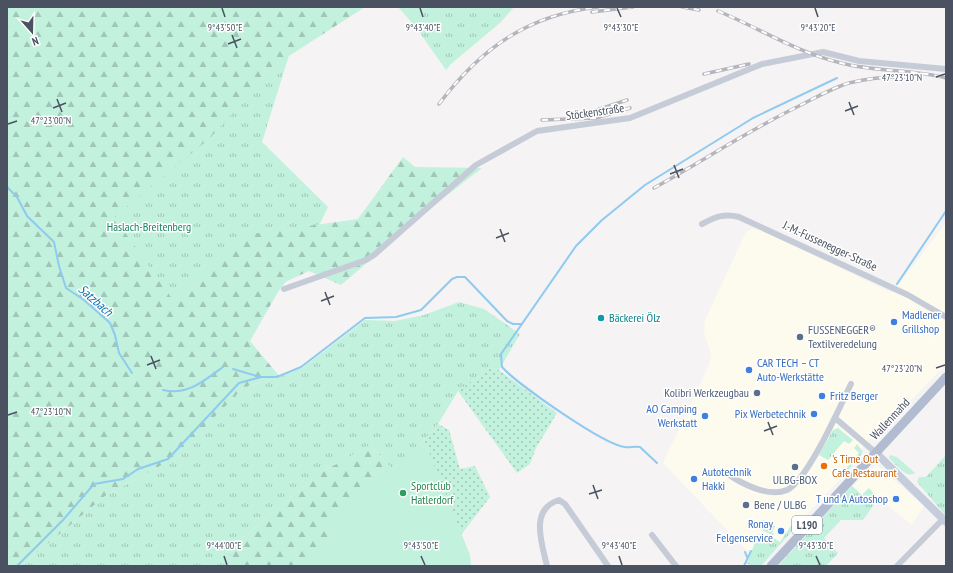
<svg xmlns="http://www.w3.org/2000/svg" width="953" height="573" font-family="'PT Sans Narrow',sans-serif">
<defs>
<pattern id="grass-tufts" width="24" height="20" patternUnits="userSpaceOnUse"><rect width="24" height="20" fill="#c2f1dd"/><path d="M3 7l-1-3M5 7V3M7 7l1-3M15 17l-1-3M17 17v-4M19 17l1-3" fill="none" stroke="#a0c6b7"/></pattern>
<pattern id="forest-firs" width="22" height="20" patternUnits="userSpaceOnUse"><rect width="22" height="20" fill="#c2f1dd"/><path d="M5 1l3.5 6h-7zM16 11l3.5 6h-7z" fill="#a0c6b7"/></pattern>
<pattern id="garden-dots" width="8" height="8" patternUnits="userSpaceOnUse"><rect width="8" height="8" fill="#c2f1dd"/><path d="M2 2h.1M6 6h.1" fill="none" stroke="#a0c6b7" stroke-width="1.8" stroke-linecap="round"/></pattern>
</defs>
<rect width="100%" height="100%" fill="#f5f3f3"/>
<g fill="#fdfbee">
<polygon points="946,223 946,364 874,439 870,439 861,449 859,458 847,472 777,546 753,551 746,550 663,463 709,365 711,354 704,333 705,320 746,232 751,229 761,230 892,293"/>
<polygon points="877,465 924,506 912,525 878,498 868,488 862,495 852,486"/>
</g>
<g fill="url(#grass-tufts)">
<polygon points="7,7 304,7 262,142 328,207 299,266 280,289 264,313 190,394"/>
<polygon points="398,7 514,7 501,22 451,64 446,70 415,26"/>
<polygon points="459,302 484,309 520,334 499,370 489,368 458,391 438,424 424,440 391,468 370,445 317,475 231,548 230,566 21,566 105,496 167,462 244,387 280,377 302,368 365,320 395,321 424,315"/>
<polygon points="838,428 853,440 849,444 844,441 828,460 819,455 833,430"/>
<polygon points="857,444 863,452 847,472 845,470 859,453 854,448"/>
<path d="M890 455 897 457 915 473C906 479 896 464 889 458Z"/>
<polygon points="946,455 946,516 917,482 919,477 926,477"/>
<polygon points="852,486 862,495 869,488 878,499 863,520 841,520 824,538 838,553 826,566 778,566"/>
<polygon points="763,520 775,526 772,533 774,534 772,537 780,542 795,520 799,523 761,566 747,564 758,534 768,539 772,535 760,529"/>
</g>
<g fill="url(#forest-firs)">
<polygon points="7,7 365,7 278,63 210,138 114,217 173,300 246,235 358,219 403,157 415,167 482,168 436,204 341,285 309,271 283,283 250,341 280,377 244,387 191,441 167,462 105,496 21,566 7,566"/>
<polygon points="370,445 391,468 330,518 335,538 308,560 305,566 230,566 231,548 317,475"/>
</g>
<g fill="url(#garden-dots)">
<polygon points="489,368 499,370 557,413 536,448 530,464 517,473 458,391"/>
<polygon points="438,424 449,430 460,469 475,466 490,497 461,535 424,440"/>
</g>
<polygon fill="#c2f1dd" points="424,440 470,555 471,566 305,566 307,560 335,538 329,518"/>
<g fill="none" stroke-linecap="round" stroke-linejoin="round">
<g stroke="#8fcaef" stroke-width="2">
<polyline points="7,187 17,197 27,216 54,242 59,266 66,288 84,300 110,323 115,335 119,353 132,373"/>
<polyline points="897,284 946,211"/>
<polyline points="233,369 260,377"/>
<path d="M163 390C187 396 204 381 223 367"/>
<path d="M657 463 640 447C634 446 630 448 625 447 604 445 517 384 502 367L501 354 576 246 602 220 645 185 753 118 837 78"/>
<polyline points="745,552 747,557"/>
<polyline points="17,566 63,520 94,484 123,479 138,469 168,459 239,383 261,377 277,377 301,367 365,318 396,317 421,310 452,279 457,277 465,277 507,321 513,324 522,324"/>
<polyline points="744,566 751,551"/>
</g>
<g stroke="#c6ccd7" stroke-width="6">
<path d="M702 224C715 217 724 213 739 217L908 295 946 317"/>
<polyline points="284,289 366,260 374,255 476,165 537,131 630,118 762,64 823,52 859,61 946,69"/>
<polyline points="835,418 875,452"/>
<path d="M725 472C740 483 768 498 787 490 808 480 840 406 851 384"/>
<polyline points="652,535 676,566"/>
<path d="M547 566C542 544 529 509 559 500L565 504 608 566"/>
<polyline points="897,566 943,519"/>
</g>
<polyline stroke="#c5ccdb" stroke-width="8" points="875,452 946,522"/>
<polyline stroke="#b2bcd1" stroke-width="9" points="771,566 946,377"/>
<defs>
<g id="rail">
<polyline points="682,7 699,10"/>
<path d="M718 11C759 28 798 53 841 63 875 72 912 69 946 78"/>
<polyline points="592,12 633,7"/>
<polyline points="704,74 749,64"/>
<path d="M439 104C481 48 528 15 598 7"/>
<polyline points="576,114 597,110 627,100"/>
<polyline points="542,120 596,118 630,108"/>
<path d="M654 188C703 161 749 130 799 106 815 98 832 88 849 83 870 78 890 76 912 77"/>
</g>
</defs>
<use href="#rail" stroke="#b5b6bd" stroke-width="3.5"/>
<use href="#rail" stroke="#fff" stroke-width="2" stroke-dasharray="6" stroke-linecap="butt"/>
</g>
<path fill="none" stroke="#4a5261" stroke-width="1.5" d="M222 8 225 17M420 8 423 17M617 8 621 17M815 8 818 17M232 35 237 48M228 44 241 39M936 77 945 74M57 99 62 112M849 102 854 115M53 108 66 103M845 111 858 106M8 124 17 121M674 165 679 178M670 174 683 169M500 229 505 242M496 238 509 233M325 292 330 305M321 301 334 296M151 356 156 369M147 365 160 360M936 368 945 365M8 415 17 412M768 422 773 435M764 431 777 426M593 485 598 499M589 494 602 490M224 556 227 565M421 556 425 565M619 556 622 565M816 556 820 565"/>
<circle fill="#0f9aa8" stroke="#fff" stroke-width="1.5" cx="601" cy="318" r="4"/>
<g fill="#3f7fe0" stroke="#fff" stroke-width="1.5">
<circle cx="894" cy="322" r="4"/>
<circle cx="749" cy="370" r="4"/>
<circle cx="822" cy="396" r="4"/>
<circle cx="814" cy="414" r="4"/>
<circle cx="705" cy="416" r="4"/>
<circle cx="694" cy="479" r="4"/>
<circle cx="896" cy="499" r="4"/>
<circle cx="781" cy="531" r="4"/>
</g>
<g fill="#5c6f8a" stroke="#fff" stroke-width="1.5">
<circle cx="800" cy="337" r="4"/>
<circle cx="757" cy="393" r="4"/>
<circle cx="795" cy="467" r="4"/>
<circle cx="746" cy="505" r="4"/>
</g>
<circle fill="#e8710a" stroke="#fff" stroke-width="1.5" cx="824" cy="466" r="4"/>
<circle fill="#2e9e5b" stroke="#fff" stroke-width="1.5" cx="403" cy="493" r="4"/>
<g text-anchor="middle" stroke-width="3" stroke-linejoin="round" paint-order="stroke">
<rect fill="#fff" stroke="#808690" stroke-width="1" x="792" y="516" width="30" height="18" rx="3"/>
<g font-size="11" font-weight="bold" fill="#4a5261">
<text x="807" y="529">L190</text>
</g>
<g font-size="12" fill="#4a5261" stroke="#fff">
<text transform="translate(595 112) rotate(-8)" y="4">Stöckenstraße</text>
<text transform="translate(830 246) rotate(25)" y="4">J.-M.-Fussenegger-Straße</text>
<text transform="translate(890 419) rotate(-47)" y="4">Wallenmahd</text>
</g>
<g font-size="12" fill="#168662" stroke="#fff">
<text x="149" y="231">Haslach-Breitenberg</text>
</g>
<g font-size="12" fill="#366cbe" stroke="#fff" text-anchor="start">
<text x="902" y="319">Madlener<tspan x="902" dy="14">Grillshop</tspan></text>
<text x="757" y="367">CAR TECH – CT<tspan x="757" dy="14">Auto-Werkstätte</tspan></text>
<text x="830" y="400">Fritz Berger</text>
<text x="697" y="413" text-anchor="end">AO Camping<tspan x="697" dy="14">Werkstatt</tspan></text>
<text x="806" y="418" text-anchor="end">Pix Werbetechnik</text>
<text x="702" y="476">Autotechnik<tspan x="702" dy="14">Hakki</tspan></text>
<text x="888" y="503" text-anchor="end">T und A Autoshop</text>
<text x="773" y="528" text-anchor="end">Ronay<tspan x="773" dy="14">Felgenservice</tspan></text>
</g>
<g font-size="12" fill="#0d838f" stroke="#fff" text-anchor="start">
<text x="609" y="322">Bäckerei Ölz</text>
</g>
<g font-size="12" fill="#4e5e75" stroke="#fff" text-anchor="start">
<text x="808" y="334">FUSSENEGGER®<tspan x="808" dy="14">Textilveredelung</tspan></text>
<text x="749" y="397" text-anchor="end">Kolibri Werkzeugbau</text>
<text x="795" y="484" text-anchor="middle">ULBG-BOX</text>
<text x="754" y="509">Bene / ULBG</text>
</g>
<g font-size="12" fill="#c56008" stroke="#fff" text-anchor="start">
<text x="832" y="463">'s Time Out<tspan x="832" dy="14">Cafe Restaurant</tspan></text>
</g>
<g font-size="12" fill="#27864d" stroke="#fff" text-anchor="start">
<text x="411" y="490">Sportclub<tspan x="411" dy="14">Hatlerdorf</tspan></text>
</g>
<g font-size="13" font-style="italic" fill="#0a72b4" stroke="#fff">
<text transform="translate(96 300) rotate(41)" y="5">Satzbach</text>
</g>
</g>
<g font-size="10" text-anchor="middle" fill="#4a5261" stroke="#fff" stroke-width="3" stroke-linejoin="round" paint-order="stroke">
<text x="225" y="31">9°43'50"E</text>
<text x="423" y="31">9°43'40"E</text>
<text x="621" y="31">9°43'30"E</text>
<text x="818" y="31">9°43'20"E</text>
<text x="902" y="81">47°23'10"N</text>
<text x="51" y="124">47°23'00"N</text>
<text x="902" y="372">47°23'20"N</text>
<text x="51" y="415">47°23'10"N</text>
<text x="224" y="549">9°44'00"E</text>
<text x="421" y="549">9°43'50"E</text>
<text x="619" y="549">9°43'40"E</text>
<text x="816" y="549">9°43'30"E</text>
</g>
<rect width="953" height="573" fill="none" stroke="#4a5261" stroke-width="16"/>
<g transform="translate(32 32) rotate(160)" stroke="#ffffff" stroke-width="3" paint-order="stroke">
<path d="M0-3L7 15L0 10L-7 15Z" fill="#4a5261"/>
<text y="-6" font-size="11" font-weight="bold" text-anchor="middle" fill="#4a5261">N</text>
</g>
</svg>
